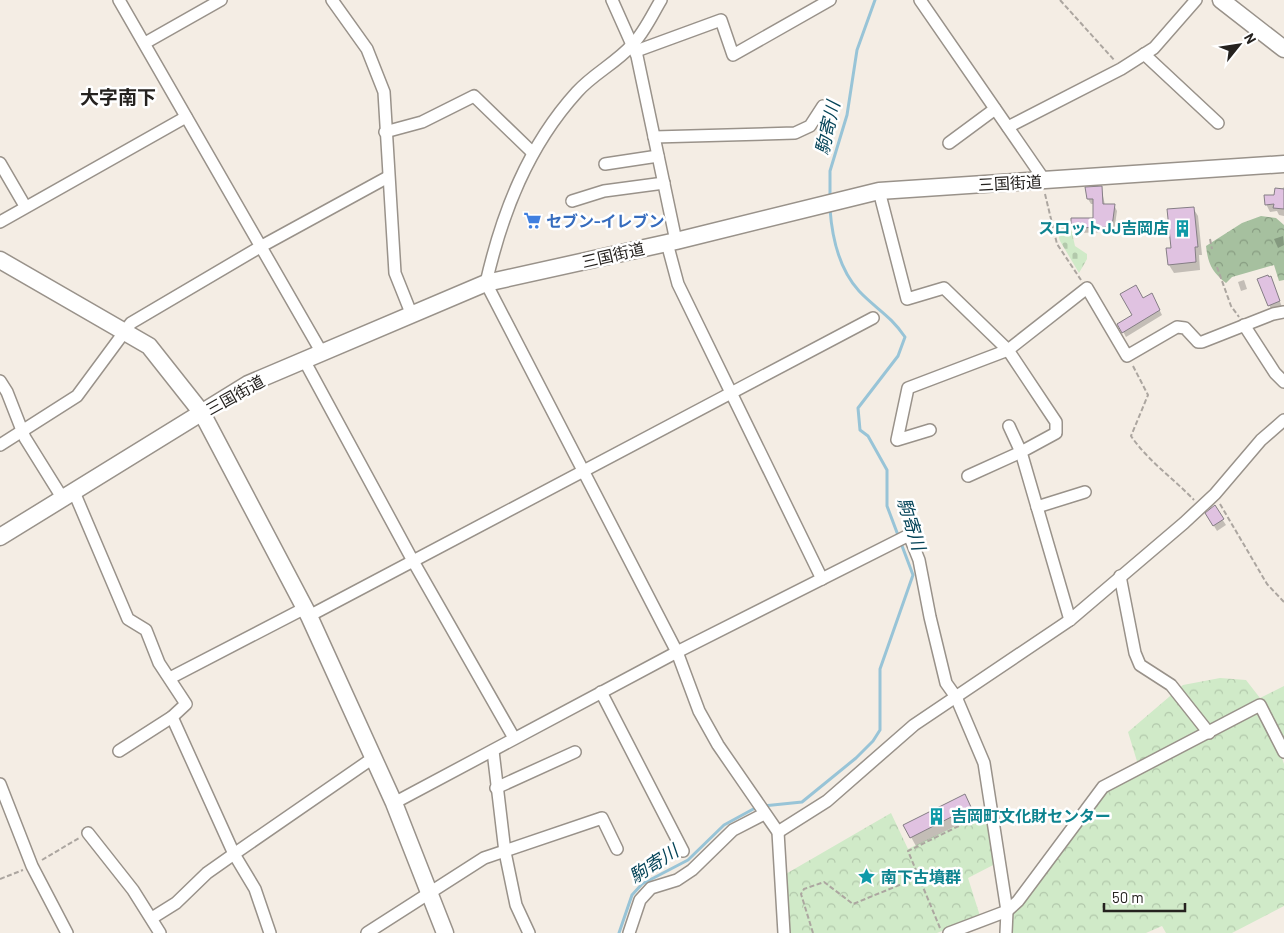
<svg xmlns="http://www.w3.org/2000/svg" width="1284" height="933" font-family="Barlow,'Noto Sans JP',sans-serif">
<defs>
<pattern id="forest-crowns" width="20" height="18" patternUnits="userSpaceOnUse" patternTransform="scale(1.25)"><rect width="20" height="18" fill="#a6c09f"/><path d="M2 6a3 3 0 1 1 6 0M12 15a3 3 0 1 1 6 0" fill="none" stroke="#879c81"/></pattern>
<pattern id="cemetery-stones" width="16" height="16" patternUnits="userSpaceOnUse" patternTransform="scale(1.25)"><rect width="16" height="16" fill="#d0eac8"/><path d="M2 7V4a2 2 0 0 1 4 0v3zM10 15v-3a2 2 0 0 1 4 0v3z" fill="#b2c8ab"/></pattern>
<pattern id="park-crowns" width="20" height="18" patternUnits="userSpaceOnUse" patternTransform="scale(1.25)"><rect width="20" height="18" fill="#d0eac8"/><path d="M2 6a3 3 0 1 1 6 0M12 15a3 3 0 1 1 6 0" fill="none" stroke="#b2c8ab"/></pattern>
</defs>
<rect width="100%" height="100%" fill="#f4ede4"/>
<path fill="url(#forest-crowns)" d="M1261 216 1276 218 1284 225V280L1279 281 1274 265 1232 277 1226 283C1212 272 1208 264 1206 246L1242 223Z"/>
<polygon fill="url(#cemetery-stones)" points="1070,224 1075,246 1087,254 1087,259 1079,273 1060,241 1056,228"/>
<g fill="url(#park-crowns)">
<polygon points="1220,678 1246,680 1260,698 1284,686 1284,757 1282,758 1284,764 1284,906 1232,933 1166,933 1162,926 1146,933 1011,933 1010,916 1108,789 1140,771 1128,732 1183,685"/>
<polygon points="891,813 908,849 974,817 990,819 997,863 968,878 980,916 937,933 788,933 784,875"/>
</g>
<g fill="#0003">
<polygon points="1101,187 1105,205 1114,205 1117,211 1114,232 1075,233 1072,227 1094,219 1095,204 1091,204 1088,199"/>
<polygon points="1284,187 1284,216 1279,215 1277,211 1270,212 1266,204"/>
<polygon points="1193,208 1198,216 1202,255 1199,255 1200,270 1174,273 1169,265 1173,249"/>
<polygon points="1283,236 1284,245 1278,248 1274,239"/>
<polygon points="1244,280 1247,289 1241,291 1238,282"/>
<polygon points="1273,283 1282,307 1272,310 1269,305"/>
<polygon points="1143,299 1154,299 1162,315 1126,337 1119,324 1134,315"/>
<polygon points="1214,507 1226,525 1217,531 1207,514"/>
<polygon points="969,804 975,816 916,846 911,837"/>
</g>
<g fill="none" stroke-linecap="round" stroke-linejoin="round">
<g stroke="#98c4d7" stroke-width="3">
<polyline points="830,198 830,171 847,115 857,50 875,0"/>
<path d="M763 806 802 802 856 758 873 741 880 730V669L913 575 887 506V470L868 436 860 430 858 408 898 356 905 337C890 315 876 309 859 291 839 269 832 237 830 209"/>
<polyline points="619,933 632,895 642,884 688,860 724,825 757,807"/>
</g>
</g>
<g fill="#e0c2e1" stroke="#857e85">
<polygon points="1102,186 1103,204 1115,204 1112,227 1071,228 1071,218 1093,218 1093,199 1087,199 1085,187"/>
<polygon points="1275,188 1284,189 1284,209 1273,208 1274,204 1265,205 1264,195 1274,195"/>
<polygon points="1194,207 1198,247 1195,247 1196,262 1168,265 1166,248 1171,248 1167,209"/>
<polygon points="1268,275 1269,277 1271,276 1280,301 1268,306 1257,279"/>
<polygon points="1136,285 1143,298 1152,293 1160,310 1122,333 1117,324 1132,315 1120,294"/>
<polygon points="1215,505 1224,519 1213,526 1205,513"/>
<polygon points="965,794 971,807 910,838 903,825"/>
</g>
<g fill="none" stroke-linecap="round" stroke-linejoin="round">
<defs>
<g id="street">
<polyline points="119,0 322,353"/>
<polyline points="332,0 367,49 384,92 395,273 411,313"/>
<polyline points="612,0 637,56 676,241"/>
<path d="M661 0C652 15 644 33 632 45 616 63 593 74 577 92 528 146 502 213 486 283L677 652 699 711 718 745 778 832 784 933"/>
<polyline points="920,0 1045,181"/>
<polyline points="145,43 221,0"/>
<polyline points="633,45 639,50 721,20 733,55 830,0"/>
<polyline points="1144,54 1218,123"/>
<polyline points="1008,127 1121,69 1154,48 1196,0"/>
<polyline points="385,132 422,122 474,96 533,153"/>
<polyline points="654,137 795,133 810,126 823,106"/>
<polyline points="949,143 995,109"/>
<polyline points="0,163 25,206"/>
<polyline points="605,164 658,156"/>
<polyline points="879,191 907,299 944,288 1008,350 1056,422 1056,433 1021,452 1070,620"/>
<polyline points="572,201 604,191 664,183"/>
<polyline points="0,222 186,117"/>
<polyline points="667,243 678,284 822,579"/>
<polyline points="1244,325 1275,373 1284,382"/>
<polyline points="304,360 413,561 514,738"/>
<polyline points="0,381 7,392 25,438 63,499"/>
<polyline points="930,430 897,440 908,388 1008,350 1087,288 1127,356 1177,327 1185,328 1198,342 1202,342 1273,314 1284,312"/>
<polyline points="0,445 77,396 131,323 260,247 388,177"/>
<polyline points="968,476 1021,452 1009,426"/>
<polyline points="74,492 128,619 146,630 159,663 186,704 172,717 119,751"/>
<polyline points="1037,507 1085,492"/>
<polyline points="1120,576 1135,653 1140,665 1171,685 1209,733"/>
<polyline points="309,616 873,318"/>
<polyline points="170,678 305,608"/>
<polyline points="601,692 683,851"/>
<polyline points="172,717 234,854 255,889 270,933"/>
<polyline points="493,751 505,852 516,905 529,933"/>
<polyline points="0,784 32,866 67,933"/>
<polyline points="496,788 575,752"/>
<polyline points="394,803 677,652 909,535 919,560 930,617 946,683 956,697 984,763 1007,911 1006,933"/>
<polyline points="778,832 827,801 914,725 1070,620 1184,523 1215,494 1261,440 1284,420"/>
<polyline points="88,833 133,890 160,933"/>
<polyline points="152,918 176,903 207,873 234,854 373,758"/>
<polyline points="367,933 484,858 602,818 617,849"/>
<polyline points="629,933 640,900 651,888 677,880 692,870 733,830 764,814"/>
<polyline points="949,933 1007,911 1018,901 1103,787 1260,705 1284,752"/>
</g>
<g id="secondary">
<polyline points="1221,0 1284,49"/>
<polyline points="0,260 149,346 202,413 309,616 394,803 445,933"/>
<polyline points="0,537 248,384 486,283 676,241 879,191 1284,164"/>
</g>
</defs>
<use href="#street" stroke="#99928a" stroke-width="14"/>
<use href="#secondary" stroke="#99928a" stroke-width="19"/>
<g stroke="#aca6a0" stroke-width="2" stroke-dasharray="5 2.5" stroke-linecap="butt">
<polyline points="1060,0 1115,61"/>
<polyline points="1045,194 1057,244 1081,280"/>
<polyline points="1210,239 1212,249"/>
<polyline points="1217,267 1231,306 1239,317"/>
<path d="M1133 366 1148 395 1131 436C1148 461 1173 478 1194 500"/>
<polyline points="1220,504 1267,584 1284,602"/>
<polyline points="42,860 79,838"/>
<polyline points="0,879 23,870"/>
<polyline points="940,928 908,851 973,819 983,820"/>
<polyline points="813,933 801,894 804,889 824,882 853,904 919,877"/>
</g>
<use href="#street" stroke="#fff" stroke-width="11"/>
<use href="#secondary" stroke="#fff" stroke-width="16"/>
</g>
<defs>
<symbol id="supermarket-bare" viewBox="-9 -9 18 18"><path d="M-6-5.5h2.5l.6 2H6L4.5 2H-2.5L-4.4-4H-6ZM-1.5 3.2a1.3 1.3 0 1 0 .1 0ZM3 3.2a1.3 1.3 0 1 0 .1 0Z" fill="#3f7fe0" stroke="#fff" stroke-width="2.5" paint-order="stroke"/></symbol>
<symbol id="building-bare" viewBox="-9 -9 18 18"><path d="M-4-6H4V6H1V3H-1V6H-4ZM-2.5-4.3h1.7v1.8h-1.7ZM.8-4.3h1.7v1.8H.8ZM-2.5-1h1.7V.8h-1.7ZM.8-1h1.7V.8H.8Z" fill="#0f9aa8" stroke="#fff" stroke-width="2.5" paint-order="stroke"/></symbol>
<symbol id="sight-bare" viewBox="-9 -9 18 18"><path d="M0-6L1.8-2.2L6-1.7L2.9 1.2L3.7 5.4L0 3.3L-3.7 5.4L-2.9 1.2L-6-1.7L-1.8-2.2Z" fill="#0f9aa8" stroke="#fff" stroke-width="2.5" paint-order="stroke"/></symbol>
</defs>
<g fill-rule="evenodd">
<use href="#supermarket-bare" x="520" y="208" width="25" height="25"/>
<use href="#building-bare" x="1170" y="216" width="25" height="25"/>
<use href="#building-bare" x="924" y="804" width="25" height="25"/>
<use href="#sight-bare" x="854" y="864" width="25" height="25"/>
</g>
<g text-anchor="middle" stroke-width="5" stroke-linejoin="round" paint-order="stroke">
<g font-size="16" fill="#25221f" stroke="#fff">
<text transform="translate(1010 183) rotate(-3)" y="6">三国街道</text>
<text transform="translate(613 255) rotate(-13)" y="6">三国街道</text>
<text transform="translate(235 395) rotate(-29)" y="6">三国街道</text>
</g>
<g font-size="16" font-weight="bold" fill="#366cbe" stroke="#fff" text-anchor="start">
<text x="546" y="227">セブン-イレブン</text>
</g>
<g font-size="16" font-weight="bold" fill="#0d838f" stroke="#fff" text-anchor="start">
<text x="1169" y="234" text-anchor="end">スロットJJ吉岡店</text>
<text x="951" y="822">吉岡町文化財センター</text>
<text x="881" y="883">南下古墳群</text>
</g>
<g font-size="18" font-style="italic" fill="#054458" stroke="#fff">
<text transform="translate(828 128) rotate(-77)" y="6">駒寄川</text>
<text transform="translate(911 524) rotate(73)" y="6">駒寄川</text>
<text transform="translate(654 864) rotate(-33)" y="6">駒寄川</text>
</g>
<g font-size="19" font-weight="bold" fill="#25221f" stroke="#fff">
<text x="118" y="104">大字南下</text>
</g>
</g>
<g transform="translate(1239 45) rotate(60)" stroke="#ffffff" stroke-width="4" paint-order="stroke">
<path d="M0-4L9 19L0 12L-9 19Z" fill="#25221f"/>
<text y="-8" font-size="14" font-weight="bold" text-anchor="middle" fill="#25221f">N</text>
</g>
<path d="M1104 903v8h81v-8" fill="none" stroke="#25221f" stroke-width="2.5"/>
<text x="1112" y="903" font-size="15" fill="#25221f" stroke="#ffffff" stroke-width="4" paint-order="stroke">50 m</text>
</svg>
